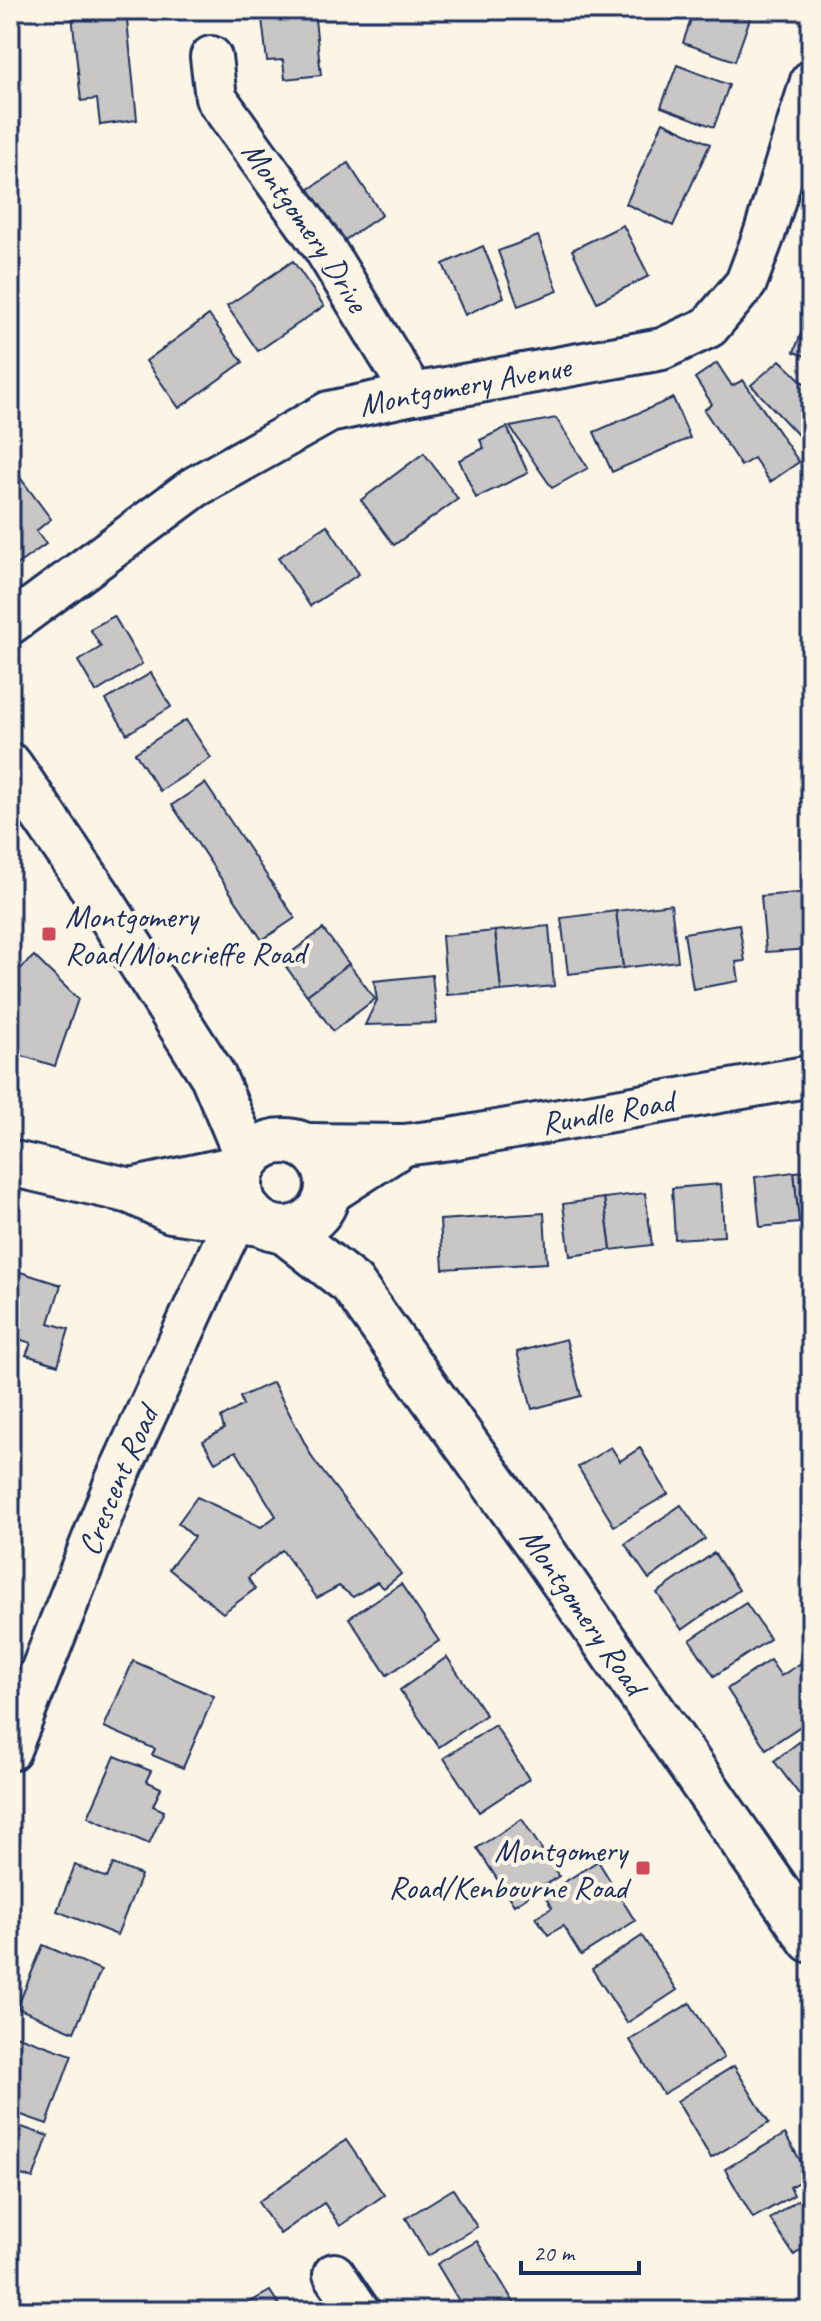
<svg xmlns="http://www.w3.org/2000/svg" width="821" height="2321" font-family="Caveat,sans-serif">
<rect width="100%" height="100%" fill="#fcf5e5"/>
<filter id="ink" filterUnits="userSpaceOnUse"><feTurbulence type="fractalNoise" baseFrequency=".0125" numOctaves="2"/><feDisplacementMap in="SourceGraphic" scale="16" xChannelSelector="R" yChannelSelector="G"/><feConvolveMatrix kernelMatrix="1 2 1 2 8 2 1 2 1" color-interpolation-filters="sRGB"/></filter>
<g filter="url(#ink)">
<g fill="#c8c7c6" stroke="#1b2f5e" stroke-width="2">
<polygon points="108,10 126,10 137,120 100,125 97,99 81,101 72,14"/>
<polygon points="261,10 314,10 321,75 285,79 283,60 267,61"/>
<polygon points="694,10 753,10 735,61 683,43"/>
<polygon points="677,65 729,85 714,127 661,107"/>
<polygon points="663,122 710,144 673,226 626,204"/>
<polygon points="348,163 382,215 333,248 299,196"/>
<polygon points="623,225 649,276 597,302 572,250"/>
<polygon points="538,236 558,291 518,306 498,251"/>
<polygon points="483,246 504,297 465,315 443,264"/>
<polygon points="293,261 324,306 258,351 227,306"/>
<polygon points="811,307 811,358 794,352"/>
<polygon points="209,315 243,362 179,408 146,361"/>
<polygon points="780,360 811,390 811,424 798,435 751,385"/>
<polygon points="717,363 732,386 743,380 799,462 770,482 754,458 741,466 704,410 712,404 695,378"/>
<polygon points="673,398 690,438 612,472 594,432"/>
<polygon points="556,418 588,468 552,488 510,427"/>
<polygon points="507,427 528,473 476,498 459,460 484,448 480,440"/>
<polygon points="424,453 458,499 394,545 361,500"/>
<polygon points="10,464 51,519 36,531 46,544 15,566 10,560"/>
<polygon points="327,525 359,574 310,606 278,558"/>
<polygon points="114,616 142,664 96,692 78,661 101,647 90,629"/>
<polygon points="151,673 171,707 127,734 106,700"/>
<polygon points="186,720 211,758 160,791 135,753"/>
<polygon points="205,783 295,918 262,940 172,805"/>
<polygon points="810,892 811,949 766,952 761,896"/>
<polygon points="671,904 678,961 623,968 616,911"/>
<polygon points="616,911 623,968 568,974 561,918"/>
<polygon points="739,924 745,961 736,962 739,981 693,989 684,933"/>
<polygon points="549,926 554,986 501,991 495,931"/>
<polygon points="323,929 349,964 307,995 281,960"/>
<polygon points="495,931 501,991 447,995 442,936"/>
<polygon points="34,956 78,999 55,1066 10,1052 10,1027 21,989 12,977"/>
<polygon points="349,964 375,999 333,1031 307,995"/>
<polygon points="432,975 437,1023 365,1025 377,1000 374,981"/>
<polygon points="811,1171 811,1222 799,1223 794,1172"/>
<polygon points="794,1172 799,1223 760,1227 755,1177"/>
<polygon points="721,1184 724,1236 675,1239 672,1188"/>
<polygon points="645,1193 652,1245 611,1250 604,1198"/>
<polygon points="604,1198 611,1250 570,1256 563,1204"/>
<polygon points="544,1213 547,1263 443,1269 440,1220"/>
<polygon points="14,1270 61,1285 49,1323 69,1329 58,1365 26,1355 31,1343 10,1336 10,1283"/>
<polygon points="566,1339 581,1396 532,1409 517,1352"/>
<polygon points="273,1382 313,1459 401,1574 384,1588 377,1582 353,1597 339,1586 317,1598 282,1550 248,1578 255,1589 223,1613 169,1569 194,1537 178,1523 197,1497 261,1527 276,1516 236,1451 215,1462 203,1441 224,1429 221,1418 243,1405 240,1397"/>
<polygon points="611,1447 620,1461 640,1448 668,1494 614,1526 578,1467"/>
<polygon points="681,1505 705,1539 649,1579 625,1544"/>
<polygon points="714,1553 739,1590 682,1630 657,1593"/>
<polygon points="401,1584 439,1641 387,1675 349,1618"/>
<polygon points="746,1603 770,1639 714,1676 690,1640"/>
<polygon points="447,1657 486,1715 439,1747 400,1690"/>
<polygon points="770,1660 781,1676 804,1661 811,1672 811,1719 766,1749 727,1689"/>
<polygon points="133,1661 214,1696 183,1768 152,1755 155,1749 104,1727"/>
<polygon points="495,1725 529,1779 479,1812 444,1758"/>
<polygon points="811,1733 811,1810 774,1761"/>
<polygon points="115,1756 151,1771 146,1781 161,1788 153,1806 164,1811 149,1844 88,1817"/>
<polygon points="522,1819 559,1876 514,1905 477,1848"/>
<polygon points="598,1861 635,1921 581,1955 563,1926 548,1935 536,1917 552,1908 544,1895"/>
<polygon points="113,1864 141,1875 117,1935 57,1911 75,1865 107,1878"/>
<polygon points="642,1936 677,1990 627,2023 592,1969"/>
<polygon points="43,1945 101,1970 74,2032 17,2008"/>
<polygon points="690,2003 724,2058 663,2094 630,2040"/>
<polygon points="10,2033 72,2055 47,2124 10,2111"/>
<polygon points="734,2066 769,2123 711,2158 677,2101"/>
<polygon points="10,2123 48,2136 33,2179 10,2171"/>
<polygon points="785,2134 809,2176 790,2187 794,2195 753,2218 725,2169"/>
<polygon points="346,2140 384,2195 340,2226 324,2203 280,2234 258,2202"/>
<polygon points="453,2189 477,2227 428,2256 406,2218"/>
<polygon points="811,2191 811,2256 805,2247 794,2255 770,2219"/>
<polygon points="477,2241 516,2306 507,2311 465,2311 437,2264"/>
<polygon points="270,2291 283,2311 234,2311"/>
</g>
<g fill="none" stroke-linecap="round" stroke-linejoin="round">
<defs>
<g id="minor">
<path id="s1" d="M211 57 216 98 324 248 413 394"/>
<path id="s2" d="M10 624 195 487 329 412 413 394 662 349 709 327 746 283 765 232 811 81"/>
<path id="s3" d="M302 1144 404 1145 451 1139 811 1076"/>
<polyline points="327,1195 404,1145"/>
<path id="s4" d="M10 1750 116 1480 223 1245 229 1233 242 1220"/>
<polyline points="334,2274 359,2311"/>
</g>
<g id="tertiary">
<polyline points="10,766 97,894 213,1076 248,1159"/>
<circle cx="284" cy="1185" r="44"/>
<polyline points="10,1163 131,1191 171,1210 260,1223"/>
<polyline points="131,1191 243,1167"/>
<path id="s5" d="M283 1230 352 1284 538 1545 811 1940"/>
</g>
</defs>
<use href="#minor" stroke="#1b2f5e" stroke-width="46"/>
<use href="#tertiary" stroke="#1b2f5e" stroke-width="50"/>
<use href="#minor" stroke="#fcf5e5" stroke-width="40"/>
<use href="#tertiary" stroke="#fcf5e5" stroke-width="44"/>
</g>
</g>
<g fill="#d1495b" stroke="#fcf5e5" stroke-width="3">
<rect x="41" y="926" width="16" height="16" rx="4"/>
<rect x="635" y="1860" width="16" height="16" rx="4"/>
</g>
<g text-anchor="middle" stroke-width="8" stroke-linejoin="round" paint-order="stroke">
<g font-size="32" fill="#1b2f5e" stroke="#fcf5e5">
<text dy="11" stroke="none"><textPath href="#s1" startOffset="198">Montgomery Drive</textPath></text>
<text dy="11" stroke="none"><textPath href="#s2" startOffset="522">Montgomery Avenue</textPath></text>
<text dy="11" stroke="none"><textPath href="#s3" startOffset="308">Rundle Road</textPath></text>
<text dy="11" stroke="none"><textPath href="#s4" startOffset="290">Crescent Road</textPath></text>
<text dy="11" stroke="none"><textPath href="#s5" startOffset="488">Montgomery Road</textPath></text>
</g>
<g font-size="32" fill="#1b2f5e" stroke="#fcf5e5" text-anchor="start">
<text x="65" y="927">Montgomery<tspan x="65" dy="37">Road/Moncrieffe Road</tspan></text>
<text x="627" y="1861" text-anchor="end">Montgomery<tspan x="627" dy="37">Road/Kenbourne Road</tspan></text>
</g>
</g>
<rect width="821" height="2321" fill="none" stroke="#fcf5e5" stroke-width="40"/>
<rect x="20" y="20" width="781" height="2281" fill="none" stroke="#1b2f5e" stroke-width="3" filter="url(#ink)"/>
<path d="M521 2261v12h118v-12" fill="none" stroke="#1b2f5e" stroke-width="4"/>
<text x="533" y="2261" font-size="24" fill="#1b2f5e" stroke="#fcf5e5" stroke-width="6" paint-order="stroke">20 m</text>
</svg>
